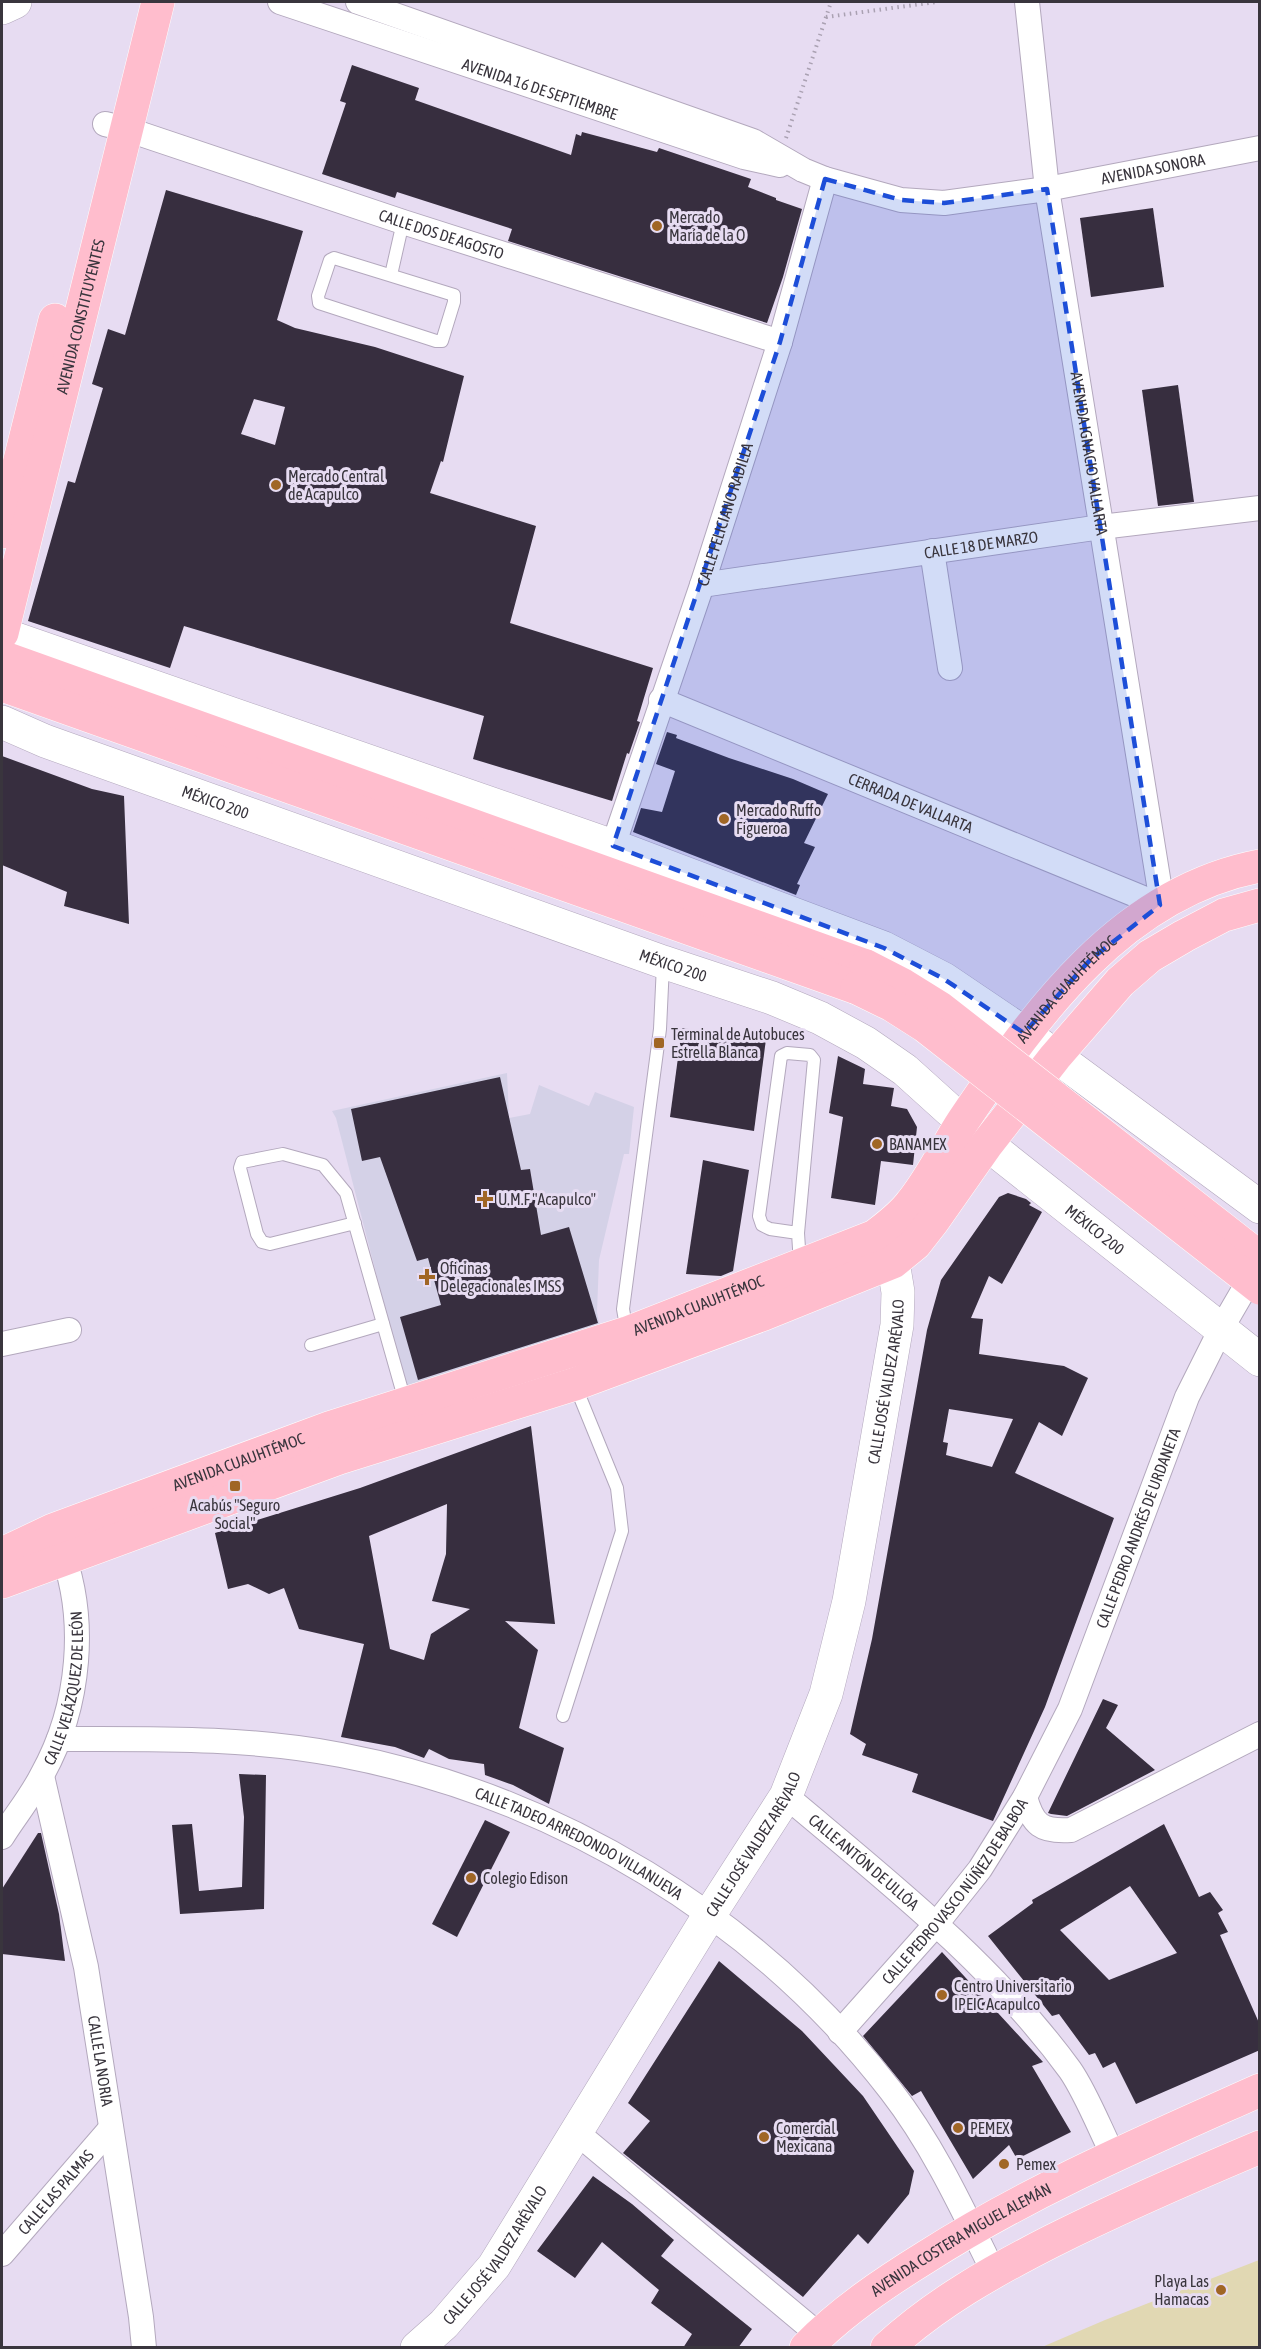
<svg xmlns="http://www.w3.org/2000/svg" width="1261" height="2349" font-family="'Asap Condensed',sans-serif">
<rect width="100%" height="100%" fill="#e7dcf2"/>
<polygon fill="#d4d1e7" points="507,1073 509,1118 530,1114 539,1085 589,1106 595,1092 634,1107 629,1154 624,1154 599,1260 597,1312 602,1338 408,1397 336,1118 332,1111"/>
<polygon fill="#e1d8b3" points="1259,2260 1259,2347 1042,2347 1105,2320"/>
<g fill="#372e3f" fill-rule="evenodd">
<polygon points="352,65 419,88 415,100 571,155 576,134 581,136 582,132 657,152 659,148 751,179 748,187 776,198 776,200 802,209 783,277 767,323 508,241 512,229 397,192 395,198 322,174 346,103 340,101"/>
<path d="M166 190 303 231 277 320 295 328 375 347 464 376 443 462 441 461 430 493 536 526 510 623 653 668 637 721 640 722 629 754 627 753 612 801 473 759 484 716 184 626 170 668 28 621 68 481 75 483 103 388 92 384 108 329 125 335ZM254 399 285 407 275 445 241 434Z"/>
<polygon points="1153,208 1164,287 1091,297 1080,218"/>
<polygon points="1178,385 1194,502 1158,506 1142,390"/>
<polygon points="667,732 677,735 676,738 729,758 793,779 828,794 804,843 815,847 797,884 800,885 796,895 633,832 641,808 662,812 675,771 656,764"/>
<polygon points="2,756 92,789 124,796 129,924 64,906 67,892 2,865"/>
<polygon points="682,1028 766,1039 754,1131 670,1117"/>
<polygon points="838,1056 865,1069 863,1084 894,1088 891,1106 907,1109 917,1127 913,1165 881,1161 875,1205 831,1198 843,1117 829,1113"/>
<polygon points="500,1077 521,1170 530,1169 541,1235 569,1227 598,1323 418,1380 400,1317 441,1305 428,1258 417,1261 380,1157 362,1161 351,1109"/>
<polygon points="703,1160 749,1170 733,1271 721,1276 686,1274"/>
<path d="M1008 1193 1026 1199 1031 1203 1029 1205 1042 1212 1002 1284 989 1276 971 1318 983 1319 979 1354 1064 1366 1088 1378 1062 1436 1039 1422 1015 1473 1114 1518 1045 1707 993 1821 912 1792 918 1774 862 1755 866 1744 850 1734 872 1639 927 1330 941 1280 999 1197ZM949 1409 1013 1419 992 1467 946 1455 948 1443 943 1442Z"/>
<path d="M531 1426 555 1624 505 1621 538 1650 519 1728 564 1748 549 1804 513 1785 485 1775 484 1764 449 1759 429 1749 424 1758 395 1747 341 1737 364 1644 299 1629 284 1588 269 1594 248 1584 228 1589 215 1533 360 1488ZM447 1504 446 1554 432 1601 470 1609 431 1634 424 1660 390 1649 369 1536Z"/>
<polygon points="1103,1699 1118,1705 1106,1728 1155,1770 1067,1816 1051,1814 1048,1813"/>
<polygon points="239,1774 266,1775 264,1909 180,1914 172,1825 192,1824 199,1891 242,1887 244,1817"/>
<polygon points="485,1820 510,1832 457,1937 432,1924"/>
<path d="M1164 1824 1199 1897 1210 1892 1223 1910 1218 1913 1228 1932 1220 1935 1260 2025V2050L1136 2104 1115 2062 1103 2068 1095 2053 1089 2055 1059 2014 1052 2016 988 1936 1033 1903 1032 1900ZM1130 1886 1177 1953 1109 1980 1060 1930Z"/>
<polygon points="38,1833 41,1833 59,1914 65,1961 2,1954 2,1889"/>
<polygon points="942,1952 1043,2062 1032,2066 1071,2132 1017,2159 1009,2145 973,2179 921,2091 912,2096 863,2036"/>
<polygon points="719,1961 802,2031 863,2096 914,2171 909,2194 868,2244 858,2234 803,2297 623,2153 650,2121 628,2103"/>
<polygon points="593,2176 632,2204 674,2240 661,2256 752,2329 738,2348 683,2348 692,2334 651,2303 659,2290 602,2242 575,2278 537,2251"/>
</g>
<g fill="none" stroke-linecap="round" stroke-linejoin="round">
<defs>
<g id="lane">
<polygon points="334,258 454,295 454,302 442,341 436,341 319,303 318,296 330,260"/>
<polyline points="391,275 403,222"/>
<polyline points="355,1223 270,1244 262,1242 257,1234 240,1168 242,1162 283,1154 323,1165 346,1193 405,1401"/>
<polyline points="798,1233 770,1229 762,1225 759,1216 781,1056 787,1053 810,1055 814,1060 798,1233 800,1264"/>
<polyline points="627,1332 623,1309 660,1029 663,965"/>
<polyline points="311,1345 383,1324"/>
<polyline points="563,1716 622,1531 617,1488 575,1385"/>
</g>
<g id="street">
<path id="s1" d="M280 2 744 157 780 165"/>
<path id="s2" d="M358 2 753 141 803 170 825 179 901 200 944 203 1047 189 1260 148"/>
<path id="s3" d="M1027 2 1047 189 1162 903"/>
<path id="s4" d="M105 124 126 129 403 222 780 342"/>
<polyline points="932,551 950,668"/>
<path id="s5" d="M702 585 1101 527 1260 508"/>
<path id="s6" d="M661 700 1160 905"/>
<path id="s7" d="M613 846 702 585 780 342 825 179"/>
<polyline points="2,1344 69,1330"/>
<path id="s8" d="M59 1739C153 1739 249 1737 341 1755 556 1796 757 1917 891 2091 933 2145 963 2210 993 2271"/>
<path id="s9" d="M42 1776 86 1967 141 2317 144 2348"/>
<path id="s10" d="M786 1796C887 1881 992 1963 1070 2070 1086 2093 1100 2129 1113 2155"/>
<path d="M1025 1797C1033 1825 1041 1832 1071 1830L1260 1734"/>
<path id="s11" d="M2 1837C15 1816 31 1797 42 1775 80 1707 89 1617 59 1544"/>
<path id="s12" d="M840 2032 937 1923 980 1869 1025 1797 1070 1709 1187 1397 1221 1329 1257 1267"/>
<polyline points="576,2132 819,2335"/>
<path id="s13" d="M2 2254 111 2128"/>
</g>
<g id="secondary">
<polyline points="2,8 15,2"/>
<polyline points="2,634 613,846 884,948 944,979 1024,1033 1260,1207"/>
<path id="s14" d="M2 722 45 741 663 962 772 998 820 1018 866 1043 905 1070 987 1144 1260 1360"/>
<path id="s15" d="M417 2348 444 2324 494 2266 710 1914 786 1796 826 1694 849 1601 897 1325 898 1292 893 1262"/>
</g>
<g id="primary">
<polyline points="2,532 55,320"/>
<path id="s16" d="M2 633 158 2"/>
<polyline points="2,657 866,966"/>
<polyline points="2,685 857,988"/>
<path id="s17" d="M2 1554 53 1530 329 1428 627 1333 875 1236C888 1226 902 1216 912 1202 932 1177 946 1147 963 1121 1036 1013 1122 892 1260 866"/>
<polyline points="2,1582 339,1458 575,1384 764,1314 893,1262 915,1244 933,1221 987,1144 1055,1057 1120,982 1150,956 1184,936 1224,915 1260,905"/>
<path id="s18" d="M806 2348C841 2312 884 2283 926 2257 1031 2190 1146 2141 1260 2090"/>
<path d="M887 2348C936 2303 993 2271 1052 2241 1120 2207 1189 2177 1260 2147"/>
</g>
</defs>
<use href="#lane" stroke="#b3a8bd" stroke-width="14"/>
<use href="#street" stroke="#b3a8bd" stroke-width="26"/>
<use href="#secondary" stroke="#b3a8bd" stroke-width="34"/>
<use href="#primary" stroke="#fff" stroke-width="34"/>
<g stroke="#aaa1b2" stroke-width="4" stroke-dasharray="1.5 4.5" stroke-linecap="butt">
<polyline points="826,17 936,2"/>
<polyline points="786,138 831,2"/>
</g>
<use href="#lane" stroke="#fff" stroke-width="12"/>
<use href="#street" stroke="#fff" stroke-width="24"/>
<use href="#secondary" stroke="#fff" stroke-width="33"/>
<use href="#primary" stroke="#ffbdcd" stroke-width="33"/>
<defs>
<g id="primary-bridge">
<polyline points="866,966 903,985 940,1008 1260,1258"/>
<polyline points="857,988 892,1005 925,1026 1260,1288"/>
</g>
</defs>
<use href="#primary-bridge" stroke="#fff" stroke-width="34" stroke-linecap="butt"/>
<use href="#primary-bridge" stroke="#ffbdcd" stroke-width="33"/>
</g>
<path fill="#1d4ed8" fill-opacity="0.2" stroke="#1d4ed8" stroke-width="4.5" stroke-dasharray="12 8" stroke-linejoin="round" d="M825 179 901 200 944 203 1047 189 1160 905 1090 960 1024 1033 944 979 884 948 613 846 780 342Z"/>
<g fill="#a06625" stroke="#e7dcf2" stroke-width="2">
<circle cx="657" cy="226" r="6"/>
<circle cx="276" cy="485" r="6"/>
<circle cx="724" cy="819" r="6"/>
<rect x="653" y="1037" width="12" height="12" rx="3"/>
<circle cx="877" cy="1144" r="6"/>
<path d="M482 1190h6v6h6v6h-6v6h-6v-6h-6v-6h6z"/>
<path d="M424 1268h6v6h6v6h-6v6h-6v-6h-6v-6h6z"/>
<rect x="229" y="1480" width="12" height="12" rx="3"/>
<circle cx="471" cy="1878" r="6"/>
<circle cx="942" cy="1995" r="6"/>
<circle cx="958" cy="2128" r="6"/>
<circle cx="764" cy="2137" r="6"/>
<circle cx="1004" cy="2164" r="6"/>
<circle cx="1221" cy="2290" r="6"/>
</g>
<g text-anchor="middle" stroke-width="6" stroke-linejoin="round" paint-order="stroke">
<g font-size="16" fill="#39353d" stroke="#e7dcf2">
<text dy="6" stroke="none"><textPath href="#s1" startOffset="274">AVENIDA 16 DE SEPTIEMBRE</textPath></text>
<text dy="6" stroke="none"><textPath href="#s2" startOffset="834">AVENIDA SONORA</textPath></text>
<text dy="6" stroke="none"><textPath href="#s4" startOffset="354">CALLE DOS DE AGOSTO</textPath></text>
<text dy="6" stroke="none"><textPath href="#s16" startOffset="326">AVENIDA CONSTITUYENTES</textPath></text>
<text dy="6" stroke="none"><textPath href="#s3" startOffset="456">AVENIDA IGNACIO VALLARTA</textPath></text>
<text dy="6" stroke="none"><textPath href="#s7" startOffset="350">CALLE FELICIANO RADILLA</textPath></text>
<text dy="6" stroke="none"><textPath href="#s5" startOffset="282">CALLE 18 DE MARZO</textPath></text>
<text dy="6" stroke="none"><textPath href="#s14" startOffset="228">MÉXICO 200</textPath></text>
<text dy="6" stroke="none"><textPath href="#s6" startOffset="270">CERRADA DE VALLARTA</textPath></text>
<text dy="6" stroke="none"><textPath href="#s14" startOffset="714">MÉXICO 200</textPath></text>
<text dy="6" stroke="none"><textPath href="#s17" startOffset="1244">AVENIDA CUAUHTÉMOC</textPath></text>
<text dy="6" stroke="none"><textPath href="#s14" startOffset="1218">MÉXICO 200</textPath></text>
<text dy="6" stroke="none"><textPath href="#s17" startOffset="740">AVENIDA CUAUHTÉMOC</textPath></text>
<text dy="6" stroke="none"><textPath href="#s15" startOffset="1094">CALLE JOSÉ VALDEZ ARÉVALO</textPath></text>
<text dy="6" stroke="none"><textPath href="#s17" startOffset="254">AVENIDA CUAUHTÉMOC</textPath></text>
<text dy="6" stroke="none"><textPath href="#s12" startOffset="592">CALLE PEDRO ANDRÉS DE URDANETA</textPath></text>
<text dy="6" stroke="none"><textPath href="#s11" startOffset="165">CALLE VELÁZQUEZ DE LEÓN</textPath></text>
<text dy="6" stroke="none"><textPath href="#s15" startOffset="608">CALLE JOSÉ VALDEZ ARÉVALO</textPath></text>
<text dy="6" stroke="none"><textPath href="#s8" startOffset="538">CALLE TADEO ARREDONDO VILLANUEVA</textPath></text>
<text dy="6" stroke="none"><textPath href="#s10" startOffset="102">CALLE ANTÓN DE ULLÓA</textPath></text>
<text dy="6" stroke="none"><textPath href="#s12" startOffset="182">CALLE PEDRO VASCO NÚÑEZ DE BALBOA</textPath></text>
<text dy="6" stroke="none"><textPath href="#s9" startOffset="291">CALLE LA NORIA</textPath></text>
<text dy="6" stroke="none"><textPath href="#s13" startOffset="82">CALLE LAS PALMAS</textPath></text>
<text dy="6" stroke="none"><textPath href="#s18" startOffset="190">AVENIDA COSTERA MIGUEL ALEMÁN</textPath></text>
<text dy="6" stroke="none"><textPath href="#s15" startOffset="122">CALLE JOSÉ VALDEZ ARÉVALO</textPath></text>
</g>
<g font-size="16" fill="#39353d" stroke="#e7dcf2" text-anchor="start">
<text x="669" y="223">Mercado<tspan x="669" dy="18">María de la O</tspan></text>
<text x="288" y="482">Mercado Central<tspan x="288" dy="18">de Acapulco</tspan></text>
<text x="736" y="816">Mercado Ruffo<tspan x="736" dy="18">Figueroa</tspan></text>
<text x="671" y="1040">Terminal de Autobuces<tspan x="671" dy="18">Estrella Blanca</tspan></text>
<text x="889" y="1150">BANAMEX</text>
<text x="498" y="1205">U.M.F "Acapulco"</text>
<text x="440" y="1274">Oficinas<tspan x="440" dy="18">Delegacionales IMSS</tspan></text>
<text x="235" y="1511" text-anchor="middle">Acabús "Seguro<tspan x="235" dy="18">Social"</tspan></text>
<text x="483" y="1884">Colegio Edison</text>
<text x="954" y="1992">Centro Universitario<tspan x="954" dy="18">IPEIC Acapulco</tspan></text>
<text x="776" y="2134">Comercial<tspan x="776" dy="18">Mexicana</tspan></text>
<text x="970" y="2134">PEMEX</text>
<text x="1016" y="2170">Pemex</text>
<text x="1209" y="2287" text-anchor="end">Playa Las<tspan x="1209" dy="18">Hamacas</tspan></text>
</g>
</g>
<rect width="1261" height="2349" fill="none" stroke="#39353d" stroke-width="6"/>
</svg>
